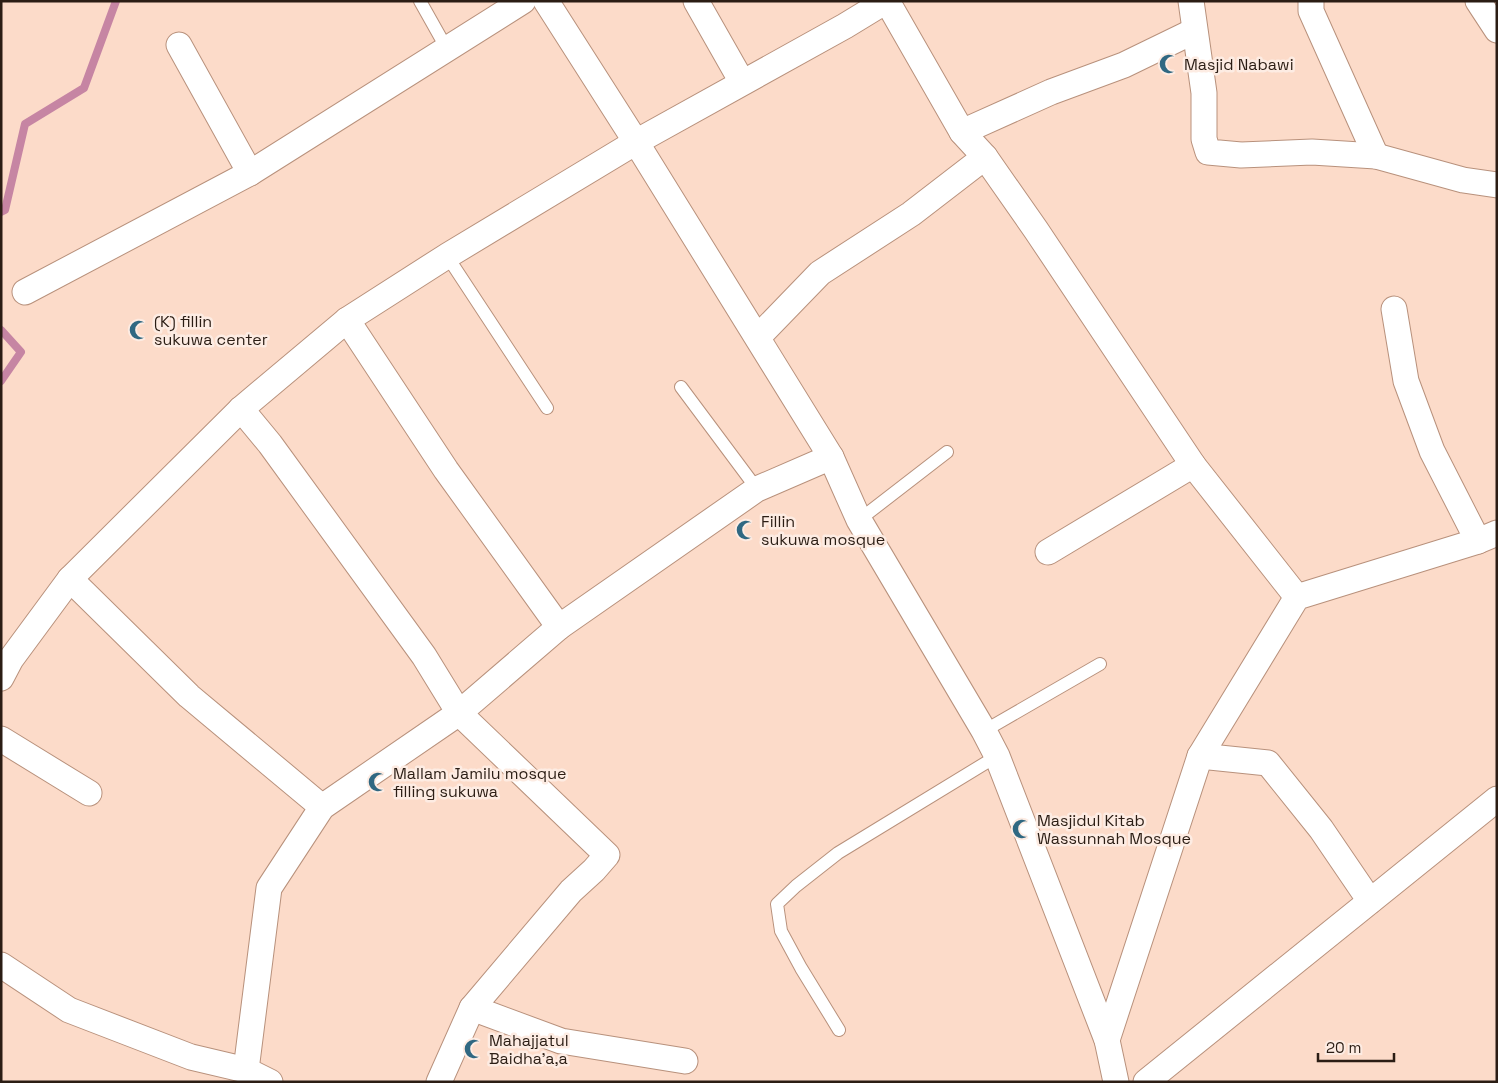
<svg xmlns="http://www.w3.org/2000/svg" width="1498" height="1083" font-family="'Space Grotesk',sans-serif">
<rect width="100%" height="100%" fill="#fcdbc9"/>
<g fill="none" stroke-linecap="round" stroke-linejoin="round">
<g stroke="#c685a3" stroke-width="8">
<polyline points="1,212 5,210 25,124 84,88 116,1"/>
<polyline points="1,330 21,352 1,381"/>
</g>
<defs>
<g id="service">
<polyline points="420,1 447,49"/>
<polyline points="447,256 547,408"/>
<polyline points="681,387 757,489"/>
<polyline points="859,520 947,452"/>
<polyline points="984,731 1100,664"/>
<polyline points="839,1030 801,968 781,931 777,904 796,886 838,853 997,756"/>
</g>
<g id="minor">
<polyline points="546,1 636,142 831,457 859,520 984,731 997,756 1107,1040 1116,1082"/>
<polyline points="696,1 742,82"/>
<polyline points="887,1 962,132 985,157 1036,230 1193,465 1297,597"/>
<polyline points="1191,1 1204,93 1204,139 1208,152 1241,155 1312,152 1376,156 1463,180 1497,185"/>
<polyline points="1311,1 1311,11 1376,156"/>
<polyline points="1478,1 1497,30"/>
<polyline points="179,45 250,173"/>
<polyline points="962,132 1051,92 1124,65 1194,31"/>
<polyline points="25,292 250,173 523,1"/>
<polyline points="1394,309 1406,381 1432,451 1478,541"/>
<polyline points="347,320 446,470 559,627"/>
<polyline points="758,337 820,273 911,214 985,157"/>
<polyline points="241,409 270,444 424,656 459,713 607,855 594,870 571,891 472,1008 439,1082"/>
<polyline points="1048,552 1193,465"/>
<polyline points="70,579 189,696 322,807"/>
<polyline points="1,678 11,659 70,579 241,409 347,320 447,256 636,142 845,26 886,1"/>
<polyline points="1,739 89,793"/>
<polyline points="1200,756 1268,763 1321,829 1370,901"/>
<polyline points="1,965 69,1010 191,1057 246,1070"/>
<polyline points="472,1008 561,1041 685,1061"/>
<polyline points="1107,1040 1200,756 1297,597 1478,541 1497,533"/>
<polyline points="270,1082 246,1070 269,888 322,807 459,713 559,627 757,489 831,457"/>
<polyline points="1146,1082 1497,799"/>
</g>
</defs>
<use href="#service" stroke="#b8917c" stroke-width="14"/>
<use href="#minor" stroke="#b8917c" stroke-width="27"/>
<use href="#service" stroke="#fff" stroke-width="12"/>
<use href="#minor" stroke="#fff" stroke-width="25"/>
</g>
<defs>
<symbol id="mosque-bare" viewBox="-9 -9 18 18"><path d="M3.5-4.9A6 6 0 1 0 3.5 4.9A5 5 0 1 1 3.5-4.9Z" fill="#306882" stroke="#fdece3" stroke-width="2.5" paint-order="stroke"/></symbol>
</defs>
<g fill-rule="evenodd">
<use href="#mosque-bare" x="1155" y="50" width="28" height="28"/>
<use href="#mosque-bare" x="125" y="316" width="28" height="28"/>
<use href="#mosque-bare" x="732" y="516" width="28" height="28"/>
<use href="#mosque-bare" x="364" y="768" width="28" height="28"/>
<use href="#mosque-bare" x="1008" y="815" width="28" height="28"/>
<use href="#mosque-bare" x="460" y="1035" width="28" height="28"/>
</g>
<g text-anchor="middle" stroke-width="5" stroke-linejoin="round" paint-order="stroke">
<g font-size="16" fill="#2b1d14" stroke="#fdece3" text-anchor="start">
<text x="1184" y="70">Masjid Nabawi</text>
<text x="154" y="327">(K) fillin<tspan x="154" dy="18">sukuwa center</tspan></text>
<text x="761" y="527">Fillin<tspan x="761" dy="18">sukuwa mosque</tspan></text>
<text x="393" y="779">Mallam Jamilu mosque<tspan x="393" dy="18">filling sukuwa</tspan></text>
<text x="1037" y="826">Masjidul Kitab<tspan x="1037" dy="18">Wassunnah Mosque</tspan></text>
<text x="489" y="1046">Mahajjatul<tspan x="489" dy="18">Baidha'a,a</tspan></text>
</g>
</g>
<rect width="1498" height="1083" fill="none" stroke="#2b1d14" stroke-width="5"/>
<path d="M1318 1053v8h76v-8" fill="none" stroke="#2b1d14" stroke-width="2.5"/>
<text x="1326" y="1053" font-size="15" fill="#2b1d14" stroke="#fdece3" stroke-width="4" paint-order="stroke">20 m</text>
</svg>
